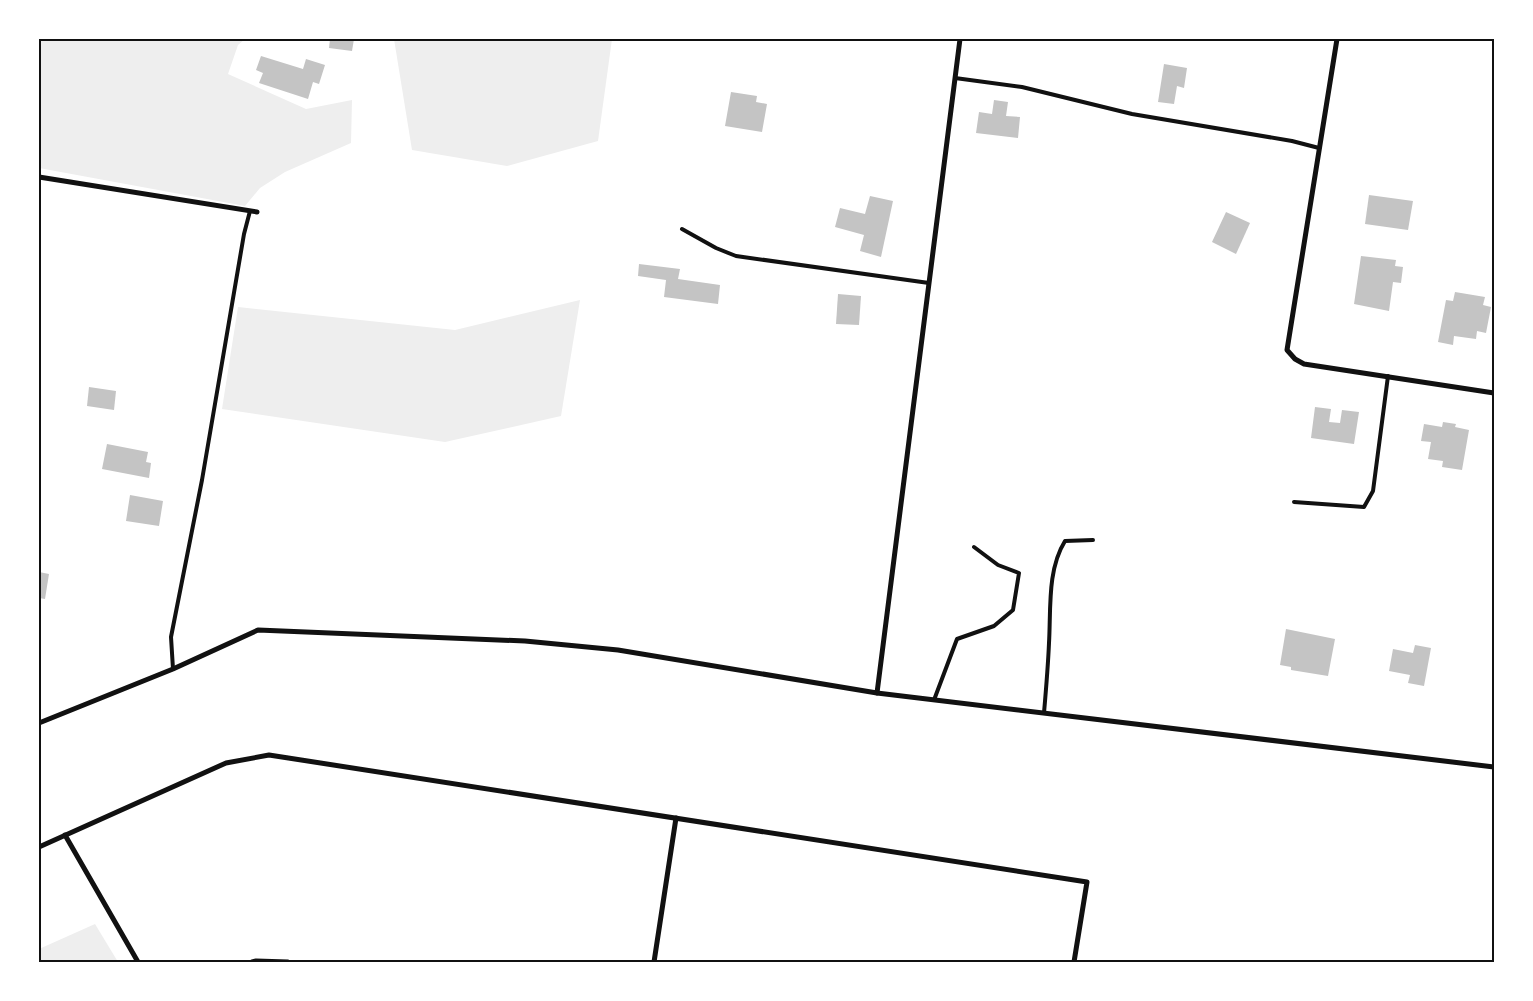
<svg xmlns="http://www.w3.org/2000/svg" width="1533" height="1001" font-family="Cabin,sans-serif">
<rect width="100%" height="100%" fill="#fff"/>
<g fill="#eee">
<polygon points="39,39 245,39 238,45 228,74 306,109 352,100 351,143 285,172 260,188 245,206 39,168"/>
<polygon points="394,39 612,39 598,141 507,166 412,150"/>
<polygon points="580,300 561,416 445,442 222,409 238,307 455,330"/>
<polygon points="95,924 118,962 39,962 39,949"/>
</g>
<g fill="#c4c4c4">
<polygon points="330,39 354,39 352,51 329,48"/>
<polygon points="261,56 303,69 306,59 325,65 319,84 313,82 308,99 259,83 263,73 256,70"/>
<polygon points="1164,64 1187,68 1184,88 1177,86 1174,104 1158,102"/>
<polygon points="731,92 757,96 756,102 767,104 762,132 725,126"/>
<polygon points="994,100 1008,102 1006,116 1020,117 1018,138 976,133 979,112 992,114"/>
<polygon points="1369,195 1413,201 1408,230 1365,224"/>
<polygon points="870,196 893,201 881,257 860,251 864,235 835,227 840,208 865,214"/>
<polygon points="1226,212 1250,223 1236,254 1212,242"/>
<polygon points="1361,256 1396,260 1395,266 1403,267 1401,283 1393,282 1389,311 1354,304"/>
<polygon points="639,264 680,269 678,279 720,285 718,304 664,297 666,280 638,276"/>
<polygon points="1455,292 1485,297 1483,305 1491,307 1486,333 1477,331 1476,339 1454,336 1453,345 1438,342 1446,300 1453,301"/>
<polygon points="838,294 861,296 859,325 836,324"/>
<polygon points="89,387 116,391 114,410 87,406"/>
<polygon points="1315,407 1331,409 1329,422 1340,423 1342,410 1359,412 1354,444 1311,438"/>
<polygon points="1443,422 1456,424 1455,427 1469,430 1462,470 1442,467 1443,461 1428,459 1431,442 1421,441 1424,424 1442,427"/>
<polygon points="107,444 148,452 146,462 151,463 149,478 102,469"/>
<polygon points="130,495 163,501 159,526 126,521"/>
<polygon points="39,572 49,574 45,599 39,598"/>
<polygon points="1286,629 1335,639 1328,676 1291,670 1291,667 1280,665"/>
<polygon points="1415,645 1431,648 1424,686 1408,683 1410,675 1389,671 1393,649 1413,653"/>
</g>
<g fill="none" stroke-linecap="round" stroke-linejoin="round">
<g stroke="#111" stroke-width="4">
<polyline points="955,78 1022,87 1132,114 1292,141 1319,148"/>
<polyline points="682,229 716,248 736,256 929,283"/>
<polyline points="1294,502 1364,507 1373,491 1388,376"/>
<polyline points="173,669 171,637 202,480 244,234 250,211"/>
<polyline points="934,700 957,639 994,626 1013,610 1019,573 998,565 974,547"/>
<path d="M1044 713C1046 690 1048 667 1049 643 1051 610 1047 570 1065 541L1093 540"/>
</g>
<g stroke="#111" stroke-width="5">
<polyline points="1337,39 1287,350 1295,359 1304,364 1494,393"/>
<polyline points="39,177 257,212"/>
<polyline points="877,693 960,39"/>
<polyline points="39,723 173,669 258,630 525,641 618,650 877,693 1494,767"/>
<polyline points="65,835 138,962"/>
<polyline points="39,847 226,763 269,755 1087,882 1074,962"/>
<polyline points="252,962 256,961 288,962"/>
<polyline points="654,962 676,818"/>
</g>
</g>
<rect width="1533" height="1001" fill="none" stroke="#ffffff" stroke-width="80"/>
<rect x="40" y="40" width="1453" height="921" fill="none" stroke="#111" stroke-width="2"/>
</svg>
